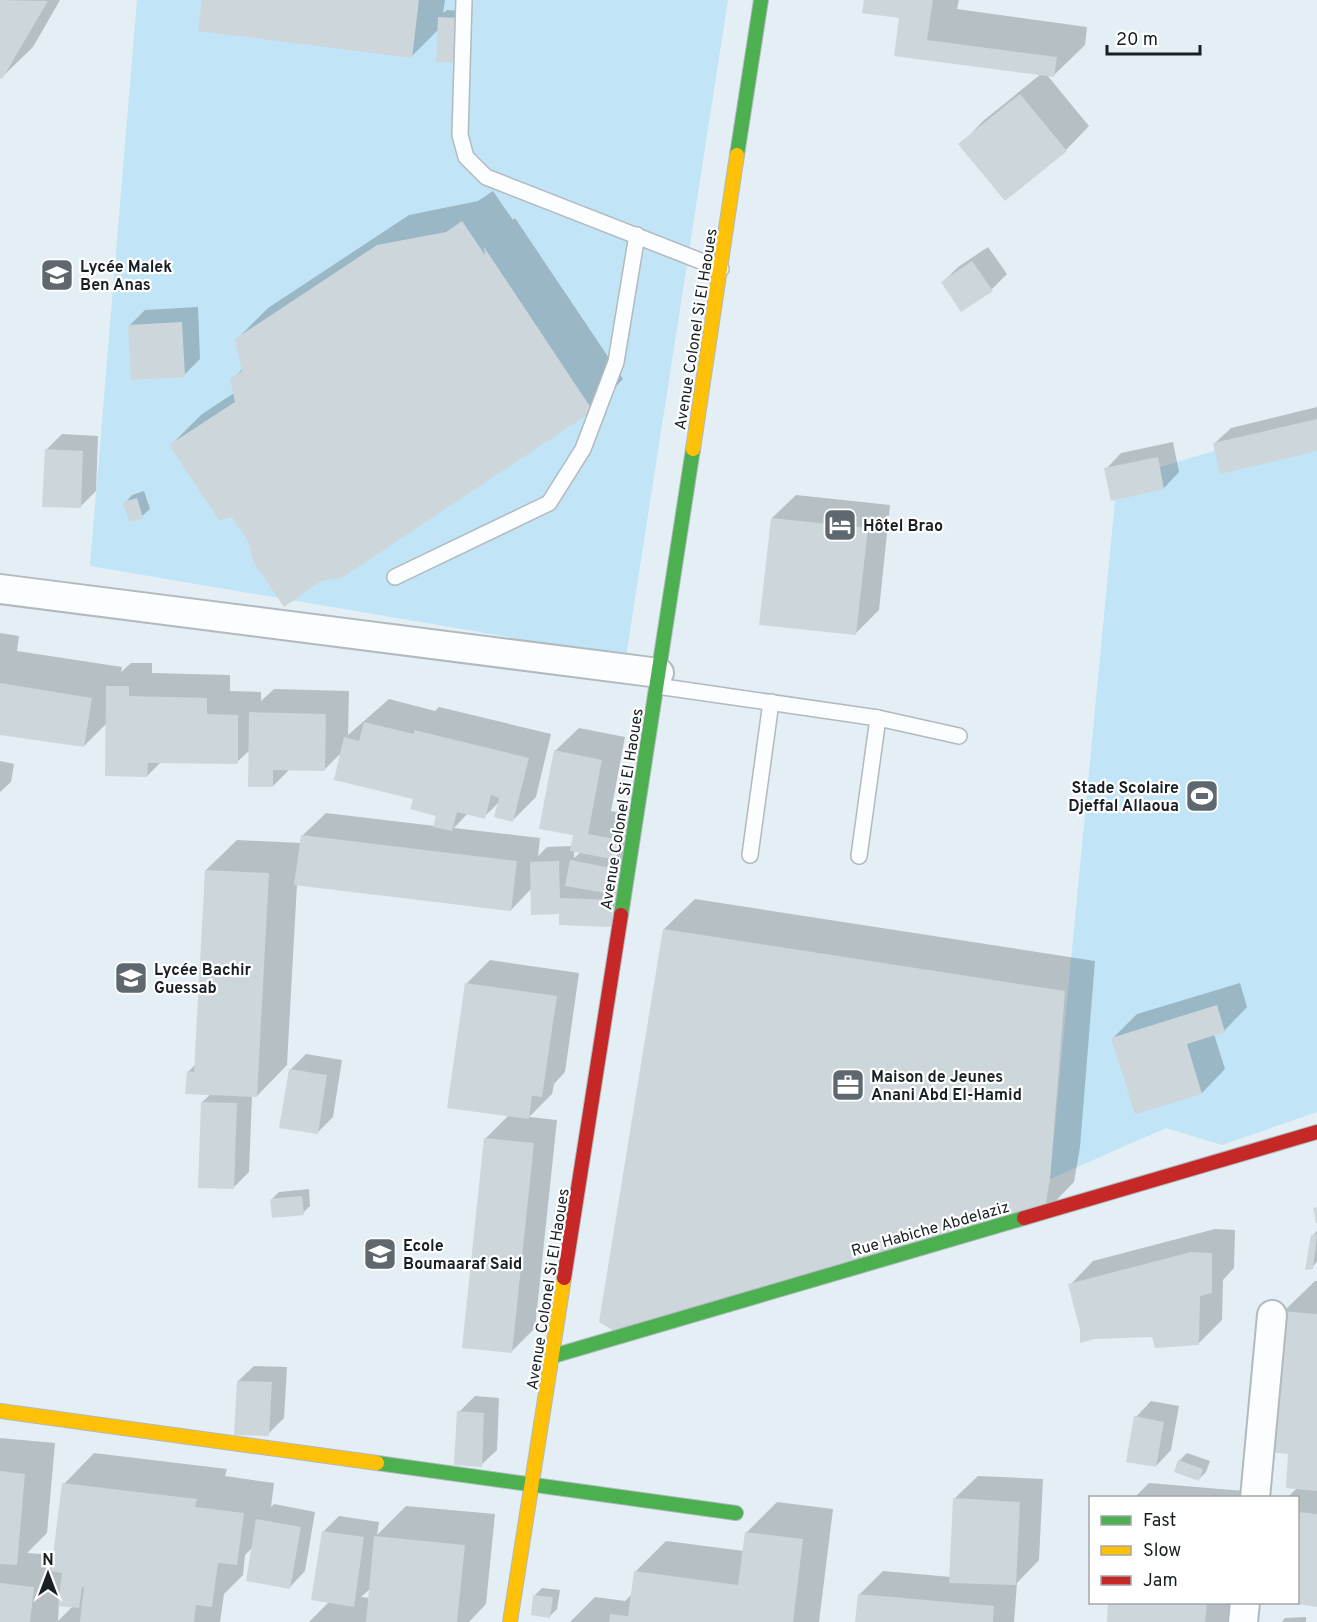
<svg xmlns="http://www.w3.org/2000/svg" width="1317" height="1622" font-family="Overpass,sans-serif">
<rect width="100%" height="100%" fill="#e3eff5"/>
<g fill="#c1e5f7">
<polygon points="137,0 728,0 626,657 90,566"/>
<polygon points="1317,420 1317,1112 1222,1145 1166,1128 1050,1179 1117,480"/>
</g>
<g fill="#0003" fill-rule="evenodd">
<polygon points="0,0 60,0 33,47 2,77"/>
<polygon points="204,0 445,0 443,13 447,10 467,11 439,29 411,57"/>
<polygon points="865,0 959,0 957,9 1087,27 1085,45 1054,75 1047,75 1089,126 1066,150 1005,199 960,145 983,121 1041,74 895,54 900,17"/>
<polygon points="493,191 513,220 515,218 623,379 592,410 251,542 233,515 171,445 202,414 234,393 232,380 243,368 237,339 268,308 409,215 478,201"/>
<polygon points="988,247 1007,274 992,289 943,282 958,267"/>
<polygon points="198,307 200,359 184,375 130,325 145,310"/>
<polygon points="1317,407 1317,449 1215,443 1231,428"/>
<polygon points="62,434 98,436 96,491 80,507 46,450"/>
<polygon points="1173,442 1179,472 1164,488 1106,469 1121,453"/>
<polygon points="144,491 150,509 142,516 125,503 132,495"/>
<polygon points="796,495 890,505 879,610 855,634 772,518"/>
<path d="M0 633 19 636 17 651 122 667 121 672 131 663H152V673L230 675V691L261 692V701L274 689 349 691 348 735 389 699 435 711 439 707 551 734 536 797 513 820 499 802 484 817 468 813 454 828 540 838 538 856 547 847 572 846 574 834 555 751 579 728 625 737 611 811 643 817 627 910 561 912 532 888 511 910 297 884 287 1065 257 1096 252 1095 249 1172 234 1187 202 1102 212 1093 188 1072 196 1064 206 870 237 840 301 843 302 836 326 813 435 826 438 815 342 752 325 769H290L273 786 250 750 237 762H161L147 776 107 723 84 746 0 733ZM574 850 581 852 574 858Z"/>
<polygon points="0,761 14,764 11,782 0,792"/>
<polygon points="695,899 1095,961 1080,1147 1074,1182 1043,1214 664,929"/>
<polygon points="490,960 579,973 565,1072 554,1084 552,1094 529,1117 557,1120 535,1328 511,1352 485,1139 509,1115 466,984"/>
<polygon points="1240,983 1247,1007 1224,1031 1214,1034 1225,1069 1202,1093 1113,1038 1137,1014"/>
<polygon points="306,1054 342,1060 333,1117 317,1133 291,1069"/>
<polygon points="309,1189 310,1206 303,1213 272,1199 279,1192"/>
<polygon points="1215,1229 1235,1230 1234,1268 1223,1280 1222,1320 1198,1344 1153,1336 1094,1338 1082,1330 1070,1285 1093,1261"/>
<polygon points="1317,1231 1317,1262 1312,1267 1312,1236"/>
<polygon points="1315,1281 1317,1281 1317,1605 1296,1602 1298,1498 1287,1498 1297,1488 1290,1452 1284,1311"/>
<polygon points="254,1366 287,1367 284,1418 268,1434 238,1381"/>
<polygon points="475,1396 499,1398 497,1450 481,1465 459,1412"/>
<polygon points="1151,1401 1179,1406 1171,1450 1156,1466 1136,1417"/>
<path d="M0 1438 55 1443 47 1533 27 1553 54 1555 64 1484 94 1453 227 1469 225 1476 274 1483 271 1507 274 1504 315 1512 305 1571 290 1587 253 1547 245 1555 243 1575 224 1594 220 1622H0ZM59 1604 73 1606 58 1621Z"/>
<polygon points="1187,1453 1210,1461 1206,1472 1198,1480 1179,1461"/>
<polygon points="978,1476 1043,1479 1039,1560 1017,1583 1014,1622 857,1622 859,1595 883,1571 951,1577 954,1499"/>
<polygon points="1149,1483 1244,1491 1244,1498 1134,1498"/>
<polygon points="777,1502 833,1509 819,1622 570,1622 595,1597 625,1601 632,1594 635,1572 666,1541 744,1551 746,1533"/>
<path d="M406 1506 495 1514 486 1604 469 1622H309L330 1601 323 1532 339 1516 379 1522 377 1535ZM371 1588 370 1598 361 1597Z"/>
<polygon points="542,1588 560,1590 557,1609 550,1616 535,1595"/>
<polygon points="1110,1602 1243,1602 1241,1622 1108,1622"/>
<polygon points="1306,1617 1306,1622 1282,1622 1285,1618"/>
</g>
<g fill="#cdd6db">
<polygon points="0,0 48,1 2,79 0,78"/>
<polygon points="202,0 419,0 412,58 198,31"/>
<polygon points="864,0 933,0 927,40 1057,57 1054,77 894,56 899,18 862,13"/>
<polygon points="438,17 460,18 458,63 436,62"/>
<polygon points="1020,94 1067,151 1005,201 958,144"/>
<polygon points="462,221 485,255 484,247 593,411 343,577 321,581 284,607 253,561 249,543 232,517 219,520 169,445 235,402 230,379 242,371 235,339 377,245 446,232"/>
<polygon points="972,261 993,291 961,312 941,282"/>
<polygon points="182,322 185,377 131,380 128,325"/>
<polygon points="1317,419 1317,451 1220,474 1213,443"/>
<polygon points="45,449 83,451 81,508 42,507"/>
<polygon points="1158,457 1164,489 1111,501 1104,468"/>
<polygon points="137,498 143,518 129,522 123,502"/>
<polygon points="771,518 868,528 856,635 759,625"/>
<polygon points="0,683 92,698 84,747 0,735"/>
<polygon points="106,686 129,686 129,696 207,698 207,714 238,715 238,764 148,763 147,777 105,776"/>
<polygon points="249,712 326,714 325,771 273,770 273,787 248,787"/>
<polygon points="364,722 414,734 414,730 529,758 513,822 494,817 499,798 491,795 485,819 457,812 452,831 433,827 436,816 410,809 413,799 334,780 344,737 359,741"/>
<polygon points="554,750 602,760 588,834 620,840 616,860 570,851 573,835 539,829"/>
<polygon points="301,835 517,861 511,911 294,885"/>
<polygon points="570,860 621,870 617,895 565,886"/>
<polygon points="559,861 560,898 613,900 612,927 559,925 559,914 531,915 530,862"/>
<polygon points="205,870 269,873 257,1097 185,1094 187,1071 194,1072"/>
<polygon points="663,929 1065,991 1050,1179 1044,1215 626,1338 599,1322"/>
<polygon points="465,983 557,996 542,1097 532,1096 529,1119 447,1108"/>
<polygon points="1217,1005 1225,1032 1187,1044 1202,1094 1135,1114 1111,1038"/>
<polygon points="289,1069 327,1075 318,1134 279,1128"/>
<polygon points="201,1102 237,1103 234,1189 198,1188"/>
<polygon points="484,1138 534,1143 512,1353 462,1348"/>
<polygon points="302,1196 304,1215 272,1218 270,1199"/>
<polygon points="1317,1207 1317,1223 1316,1223 1313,1208"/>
<polygon points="1317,1234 1313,1269 1305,1270 1311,1235"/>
<polygon points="1191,1252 1212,1253 1212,1293 1200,1296 1199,1345 1155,1348 1152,1337 1094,1339 1080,1343 1080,1330 1068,1284"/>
<polygon points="1283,1311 1317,1314 1317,1491 1286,1488 1288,1454 1270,1452"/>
<polygon points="237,1381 272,1382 269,1436 234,1435"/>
<polygon points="457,1411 484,1413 482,1467 454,1465"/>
<polygon points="1134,1416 1164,1422 1156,1467 1126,1462"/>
<polygon points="1178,1460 1203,1469 1199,1481 1174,1472"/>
<polygon points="0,1471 25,1474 17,1565 0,1564"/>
<polygon points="62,1483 197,1499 195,1507 244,1513 237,1565 218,1563 212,1607 196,1605 194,1622 80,1622 84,1587 82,1587 79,1608 58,1606 62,1573 51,1571"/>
<polygon points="953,1498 1020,1502 1016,1585 949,1583"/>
<polygon points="1298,1512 1317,1514 1317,1607 1298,1604"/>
<polygon points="256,1519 301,1527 290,1589 246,1581"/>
<polygon points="322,1531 364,1537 354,1607 311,1600"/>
<polygon points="745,1532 803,1539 793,1622 609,1622 610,1614 628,1616 634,1571 738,1585"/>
<polygon points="374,1536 465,1545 457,1622 366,1622"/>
<polygon points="0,1583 34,1587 30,1622 0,1622"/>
<polygon points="858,1594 994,1606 993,1622 855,1622"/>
<polygon points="533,1595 553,1597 550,1618 531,1615"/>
<polygon points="1108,1602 1207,1602 1205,1622 1107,1622"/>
</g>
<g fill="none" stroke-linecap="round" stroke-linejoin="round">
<defs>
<g id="lane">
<polyline points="464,0 460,135 466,157 486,177 721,269"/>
<polyline points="395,577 549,503 583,449 616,362 637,235"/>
<polyline points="657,686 878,718 959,736"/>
<polyline points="750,855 771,702"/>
<polyline points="859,856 878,718"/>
</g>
<g id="street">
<polyline points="0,589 659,673"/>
<polyline points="1255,1498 1272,1315"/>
<polyline points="1243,1622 1245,1602"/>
</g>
<g id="fast">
<polyline points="737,155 761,0"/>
<polyline points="621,915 693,449"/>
<polyline points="553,1356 1024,1218"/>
<polyline points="377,1463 736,1513"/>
</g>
<g id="slow">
<polyline points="693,449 737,155"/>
<polyline points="0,1411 377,1463"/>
<polyline points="510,1622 564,1278"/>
</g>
<g id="jam">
<polyline points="1024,1218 1317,1132"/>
<polyline points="564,1278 621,915"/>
</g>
</defs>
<use href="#lane" stroke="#b0babf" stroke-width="18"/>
<use href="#street" stroke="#b0babf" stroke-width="32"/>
<use href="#fast" stroke="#b0babf" stroke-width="16"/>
<use href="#slow" stroke="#b0babf" stroke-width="16"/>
<use href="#jam" stroke="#b0babf" stroke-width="16"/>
<use href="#lane" stroke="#fbfdfe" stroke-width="15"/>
<use href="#street" stroke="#fbfdfe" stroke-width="28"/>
<use href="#fast" stroke="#4caf50" stroke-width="14"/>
<use href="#slow" stroke="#ffc107" stroke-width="14"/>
<use href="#jam" stroke="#c62828" stroke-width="14"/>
</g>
<defs>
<symbol id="school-square" viewBox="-11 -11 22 22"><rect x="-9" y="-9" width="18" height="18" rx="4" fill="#5f686e" stroke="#fff"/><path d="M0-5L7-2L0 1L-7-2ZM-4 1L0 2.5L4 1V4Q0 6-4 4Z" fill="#fff"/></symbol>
<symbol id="hotel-square" viewBox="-11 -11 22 22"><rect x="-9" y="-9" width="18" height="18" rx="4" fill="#5f686e" stroke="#fff"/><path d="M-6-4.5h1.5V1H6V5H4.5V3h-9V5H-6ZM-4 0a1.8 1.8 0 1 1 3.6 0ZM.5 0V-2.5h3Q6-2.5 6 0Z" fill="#fff"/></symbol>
<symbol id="stadium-square" viewBox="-11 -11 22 22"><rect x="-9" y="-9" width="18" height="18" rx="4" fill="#5f686e" stroke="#fff"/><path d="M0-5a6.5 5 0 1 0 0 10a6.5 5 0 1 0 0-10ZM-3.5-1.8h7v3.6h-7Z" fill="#fff"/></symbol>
<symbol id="office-square" viewBox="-11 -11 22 22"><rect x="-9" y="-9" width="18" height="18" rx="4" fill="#5f686e" stroke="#fff"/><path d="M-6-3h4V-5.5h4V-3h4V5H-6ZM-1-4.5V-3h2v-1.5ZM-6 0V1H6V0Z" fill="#fff"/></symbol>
</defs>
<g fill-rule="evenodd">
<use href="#school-square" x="38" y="256" width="38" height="38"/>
<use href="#hotel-square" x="821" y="506" width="38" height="38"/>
<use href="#stadium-square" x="1183" y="777" width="38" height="38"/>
<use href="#school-square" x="112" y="959" width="38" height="38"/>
<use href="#office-square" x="829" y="1066" width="38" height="38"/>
<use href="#school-square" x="361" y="1235" width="38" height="38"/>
</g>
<g text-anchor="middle" stroke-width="4.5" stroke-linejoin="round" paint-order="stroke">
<g font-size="16" font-weight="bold" fill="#182025" stroke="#fff" text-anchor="start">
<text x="80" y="272">Lycée Malek<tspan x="80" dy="18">Ben Anas</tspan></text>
<text x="863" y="531">Hôtel Brao</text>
<text x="1179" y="793" text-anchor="end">Stade Scolaire<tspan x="1179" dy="18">Djeffal Allaoua</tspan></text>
<text x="154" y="975">Lycée Bachir<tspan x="154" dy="18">Guessab</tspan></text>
<text x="871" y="1082">Maison de Jeunes<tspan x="871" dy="18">Anani Abd El-Hamid</tspan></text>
<text x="403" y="1251">Ecole<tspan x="403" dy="18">Boumaaraf Said</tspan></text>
</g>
<g font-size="16" fill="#182025" stroke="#fff">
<text transform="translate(695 329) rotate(-81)" y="6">Avenue Colonel Si El Haoues</text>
<text transform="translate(621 809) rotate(-81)" y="6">Avenue Colonel Si El Haoues</text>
<text transform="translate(930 1228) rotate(-16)" y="6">Rue Habiche Abdelaziz</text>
<text transform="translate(547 1289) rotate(-81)" y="6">Avenue Colonel Si El Haoues</text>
</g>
</g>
<rect x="1089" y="1496" width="210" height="108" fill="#ffffff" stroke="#a3a6a8" stroke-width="1.5"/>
<rect x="1101" y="1516" width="30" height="9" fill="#4caf50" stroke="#a3a6a8" stroke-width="1.5"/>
<text x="1143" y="1526" font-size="18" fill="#182025">Fast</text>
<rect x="1101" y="1546" width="30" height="9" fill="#ffc107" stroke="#a3a6a8" stroke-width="1.5"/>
<text x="1143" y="1556" font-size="18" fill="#182025">Slow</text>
<rect x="1101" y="1576" width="30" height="9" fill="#c62828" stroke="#a3a6a8" stroke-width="1.5"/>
<text x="1143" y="1586" font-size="18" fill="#182025">Jam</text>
<g transform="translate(48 1574)" stroke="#ffffff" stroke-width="4.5" paint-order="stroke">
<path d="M0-4.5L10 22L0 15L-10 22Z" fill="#182025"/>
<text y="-9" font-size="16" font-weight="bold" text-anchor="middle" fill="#182025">N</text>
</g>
<path d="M1107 45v9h93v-9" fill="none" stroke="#182025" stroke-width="3"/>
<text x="1116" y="45" font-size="18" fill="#182025" stroke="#ffffff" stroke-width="4.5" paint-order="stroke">20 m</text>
</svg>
